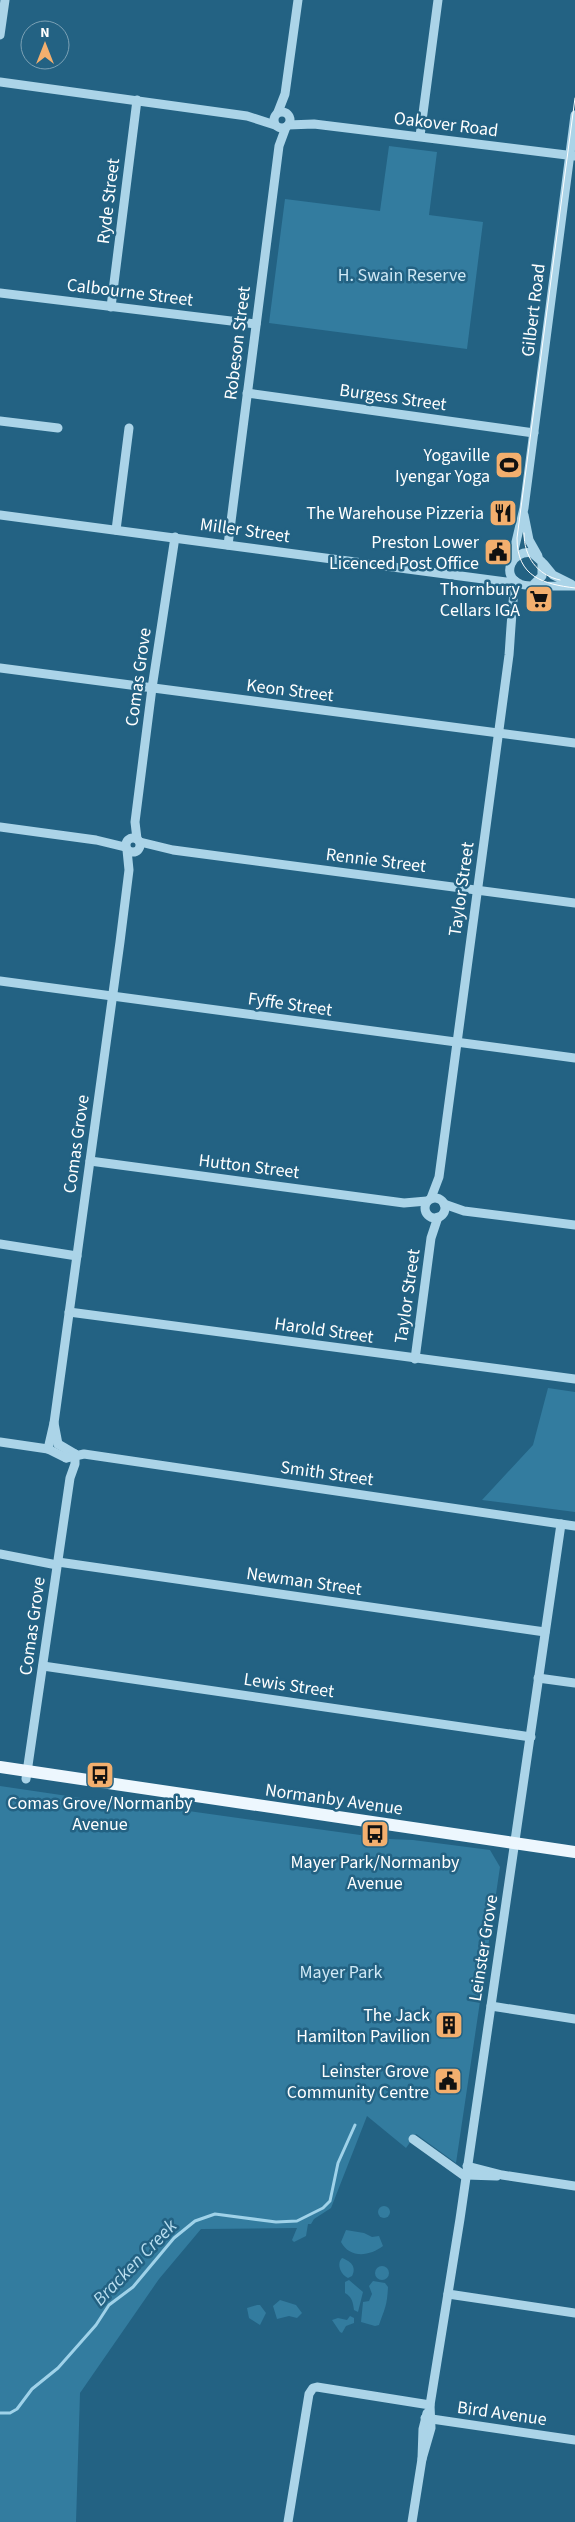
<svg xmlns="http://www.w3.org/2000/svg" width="575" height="2522" font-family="'Source Sans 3',sans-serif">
<rect width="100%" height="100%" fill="#236283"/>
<g fill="#337c9f">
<polygon points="389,146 437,152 429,215 483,222 467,349 269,323 285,199 380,211"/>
<polygon points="548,1388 575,1392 575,1512 482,1500 533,1445"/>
<polygon points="0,1786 149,1808 160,1807 389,1839 413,1840 490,1850 500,1867 456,2163 416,2134 406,2148 367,2116 331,2208 314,2219 311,2224 308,2224 306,2236 294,2242 292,2240 297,2228 201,2229 159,2279 80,2393 76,2522 0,2522"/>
<circle cx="384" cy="2212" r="6"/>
<path d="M346 2230 364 2233 372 2237 379 2236 383 2246C370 2256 350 2259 341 2242Z"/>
<path d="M342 2258C350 2261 357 2266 352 2276L348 2278C341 2275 336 2264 342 2258Z"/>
<circle cx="382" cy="2273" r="7"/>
<path d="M349 2280 363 2292 358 2312 354 2310C353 2302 352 2297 345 2293V2282Z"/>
<path d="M373 2281 385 2283 388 2287C387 2306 385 2308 379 2325L375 2326 361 2322 363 2302 369 2301 372 2294 369 2286Z"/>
<polygon points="280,2300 296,2305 302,2313 297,2318 289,2316 277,2319 273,2306"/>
<polygon points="257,2305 260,2305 266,2313 260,2325 249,2318 247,2308"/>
<polygon points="350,2316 354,2318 354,2323 346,2326 342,2333 340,2332 332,2320 338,2318 347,2320"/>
</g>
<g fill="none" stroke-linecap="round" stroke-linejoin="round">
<polyline stroke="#9fd2e9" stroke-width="3" points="0,2413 10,2413 17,2409 32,2389 58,2368 96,2325 109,2305 133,2287 174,2238 195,2221 215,2214 276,2222 297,2221 323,2208 330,2201 338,2163 355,2125"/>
<g stroke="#abd4e8" stroke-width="9">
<polyline points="0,35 5,0"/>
<polyline points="0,82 247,116 275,125"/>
<circle cx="282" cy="120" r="8"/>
<polyline points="278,112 285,94 298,0"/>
<polyline points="288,125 314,124 575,156"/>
<polyline points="420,136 438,0"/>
<polyline points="0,293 256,324"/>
<polyline points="111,307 137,100"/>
<polyline points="247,393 534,433"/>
<polyline points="0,421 58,428"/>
<polyline points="0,515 506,582 515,581"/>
<polyline points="524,515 529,540 538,556"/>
<polyline points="116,530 129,428"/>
<polyline points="228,545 279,146 286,127"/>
<polyline points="511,563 524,508 575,115"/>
<polyline points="544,564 553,575 571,584"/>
<path d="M534 584 542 576V562L532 553C512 549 500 576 520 584 525 587 566 586 575 586"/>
<polyline points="0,668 575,743"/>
<polyline points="0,827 96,840 125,847"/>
<circle cx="133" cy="845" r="7"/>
<polyline points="137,839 135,822 152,688 175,537"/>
<polyline points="140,842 173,850 575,903"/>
<polyline points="0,981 575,1058"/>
<polyline points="90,1161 404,1203 427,1201"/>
<path d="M431 1198 439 1177 509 655C510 644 513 586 516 582"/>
<circle cx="435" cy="1208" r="10"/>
<polyline points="444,1204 464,1211 575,1225"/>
<polyline points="0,1244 77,1256"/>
<polyline points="69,1312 575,1379"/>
<polyline points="415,1359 431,1238 438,1217"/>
<polyline points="54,1423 58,1444"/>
<polyline points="0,1442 48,1449 66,1458"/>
<polyline points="58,1444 75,1454"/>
<polyline points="48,1449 54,1423 120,942 129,870 127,850"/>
<polyline points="66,1458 84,1454 575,1526"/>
<polyline points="0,1554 57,1565"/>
<polyline points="58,1562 545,1632"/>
<polyline points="43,1666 531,1737"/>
<polyline points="538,1678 575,1683"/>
<polyline points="26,1779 70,1478 75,1464 75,1454"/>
<polyline points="491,2006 575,2019"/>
<polyline points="413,2139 466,2177"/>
<polyline points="467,2166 502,2175 575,2186"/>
<polyline points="466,2175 497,2176"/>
<polyline points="448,2294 575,2313"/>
<polyline points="425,2418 575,2440"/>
<polyline points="422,2459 431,2428 430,2405 460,2219 561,1524"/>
<polyline points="288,2522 309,2394 313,2388 317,2387 430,2405"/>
<polyline points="412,2522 422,2459 423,2429 427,2413"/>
</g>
<polyline stroke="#edf7fe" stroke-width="12" points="0,1767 575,1852"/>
<g stroke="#fff" stroke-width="1">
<path d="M575 98 517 538C517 577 543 584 575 588"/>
<path d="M524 533C524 557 537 575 560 580"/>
</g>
</g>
<defs>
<symbol id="stadium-square" viewBox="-11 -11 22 22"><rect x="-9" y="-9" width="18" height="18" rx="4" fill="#f3af6e" stroke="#236283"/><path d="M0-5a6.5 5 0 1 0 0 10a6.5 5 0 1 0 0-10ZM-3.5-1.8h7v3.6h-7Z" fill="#111"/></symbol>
<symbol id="restaurant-square" viewBox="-11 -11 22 22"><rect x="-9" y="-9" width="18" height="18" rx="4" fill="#f3af6e" stroke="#236283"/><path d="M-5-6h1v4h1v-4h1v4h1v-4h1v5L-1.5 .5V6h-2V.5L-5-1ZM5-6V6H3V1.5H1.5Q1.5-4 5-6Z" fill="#111"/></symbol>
<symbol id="civic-square" viewBox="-11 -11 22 22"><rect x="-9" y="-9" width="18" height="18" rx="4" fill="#f3af6e" stroke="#236283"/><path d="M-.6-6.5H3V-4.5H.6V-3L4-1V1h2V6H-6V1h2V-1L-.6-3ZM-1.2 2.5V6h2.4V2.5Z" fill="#111"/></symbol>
<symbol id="supermarket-square" viewBox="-11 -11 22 22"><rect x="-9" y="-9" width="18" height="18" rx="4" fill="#f3af6e" stroke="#236283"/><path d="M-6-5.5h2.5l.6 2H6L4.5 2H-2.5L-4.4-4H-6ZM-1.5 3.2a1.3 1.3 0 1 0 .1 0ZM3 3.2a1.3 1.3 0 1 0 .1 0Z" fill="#111"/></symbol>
<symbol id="bus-square" viewBox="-11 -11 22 22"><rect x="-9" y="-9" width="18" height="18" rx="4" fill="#f3af6e" stroke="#236283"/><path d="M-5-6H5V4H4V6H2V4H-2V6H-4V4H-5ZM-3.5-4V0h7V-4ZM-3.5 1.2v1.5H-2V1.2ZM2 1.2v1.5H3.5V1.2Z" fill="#111"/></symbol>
<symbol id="building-square" viewBox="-11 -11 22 22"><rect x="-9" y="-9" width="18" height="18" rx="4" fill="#f3af6e" stroke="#236283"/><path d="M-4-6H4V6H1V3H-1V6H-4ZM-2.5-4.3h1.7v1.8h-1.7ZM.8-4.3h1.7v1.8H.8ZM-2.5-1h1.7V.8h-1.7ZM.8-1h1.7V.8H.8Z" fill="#111"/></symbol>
</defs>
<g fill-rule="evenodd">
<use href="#stadium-square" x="493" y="449" width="32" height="32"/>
<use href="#restaurant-square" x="487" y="497" width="32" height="32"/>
<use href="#civic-square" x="482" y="536" width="32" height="32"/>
<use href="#supermarket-square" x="523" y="583" width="32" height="32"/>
<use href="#bus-square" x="84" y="1759" width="32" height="32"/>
<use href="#bus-square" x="359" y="1818" width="32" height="32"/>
<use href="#building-square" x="433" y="2009" width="32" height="32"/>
<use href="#civic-square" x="432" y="2065" width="32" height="32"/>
</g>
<g text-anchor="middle" stroke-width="5" stroke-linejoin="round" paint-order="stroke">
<g font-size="18" fill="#fff" stroke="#236283">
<text transform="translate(446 124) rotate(7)" y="6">Oakover Road</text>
<text transform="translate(108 201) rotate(-83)" y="6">Ryde Street</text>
<text transform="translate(130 292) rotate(7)" y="6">Calbourne Street</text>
<text transform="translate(533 310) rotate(-83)" y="6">Gilbert Road</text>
<text transform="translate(237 343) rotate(-83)" y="6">Robeson Street</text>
<text transform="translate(393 397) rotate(8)" y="6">Burgess Street</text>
<text transform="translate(245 530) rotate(8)" y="6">Miller Street</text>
<text transform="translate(138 677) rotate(-82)" y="6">Comas Grove</text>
<text transform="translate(290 690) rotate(7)" y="6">Keon Street</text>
<text transform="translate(376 860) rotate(7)" y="6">Rennie Street</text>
<text transform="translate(461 889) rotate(-82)" y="6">Taylor Street</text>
<text transform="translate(290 1004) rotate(8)" y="6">Fyffe Street</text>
<text transform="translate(76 1144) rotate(-82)" y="6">Comas Grove</text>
<text transform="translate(249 1166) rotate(7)" y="6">Hutton Street</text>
<text transform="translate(407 1296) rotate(-82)" y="6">Taylor Street</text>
<text transform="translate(324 1330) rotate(8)" y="6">Harold Street</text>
<text transform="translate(327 1473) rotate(8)" y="6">Smith Street</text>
<text transform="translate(304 1581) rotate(8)" y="6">Newman Street</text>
<text transform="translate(32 1626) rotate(-82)" y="6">Comas Grove</text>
<text transform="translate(289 1685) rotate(8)" y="6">Lewis Street</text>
<text transform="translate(334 1799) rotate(8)" y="6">Normanby Avenue</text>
<text transform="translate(483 1948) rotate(-81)" y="6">Leinster Grove</text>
<text transform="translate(502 2413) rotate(8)" y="6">Bird Avenue</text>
</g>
<g font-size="18" fill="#cfe9f6" stroke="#236283">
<text x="402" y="281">H. Swain Reserve</text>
<text x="341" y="1978">Mayer Park</text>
</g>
<g font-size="18" fill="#fff" stroke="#236283" text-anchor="end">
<text x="490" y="461">Yogaville<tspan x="490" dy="21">Iyengar Yoga</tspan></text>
<text x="484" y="519">The Warehouse Pizzeria</text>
<text x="479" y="548">Preston Lower<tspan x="479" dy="21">Licenced Post Office</tspan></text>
<text x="520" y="595">Thornbury<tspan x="520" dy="21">Cellars IGA</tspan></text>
<text x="100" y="1809" text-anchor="middle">Comas Grove/Normanby<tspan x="100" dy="21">Avenue</tspan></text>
<text x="375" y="1868" text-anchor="middle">Mayer Park/Normanby<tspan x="375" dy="21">Avenue</tspan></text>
<text x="430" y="2021">The Jack<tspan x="430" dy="21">Hamilton Pavilion</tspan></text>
<text x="429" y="2077">Leinster Grove<tspan x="429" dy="21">Community Centre</tspan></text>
</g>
<g font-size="19" font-style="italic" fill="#b7ddef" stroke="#236283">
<text transform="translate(134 2262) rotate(-46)" y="7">Bracken Creek</text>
</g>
</g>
<g transform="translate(45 45)"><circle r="24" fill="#236283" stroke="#7ba1b5"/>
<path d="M0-4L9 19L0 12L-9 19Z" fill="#f3af6e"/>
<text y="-8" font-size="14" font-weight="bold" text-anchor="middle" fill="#ffffff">N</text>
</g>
</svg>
